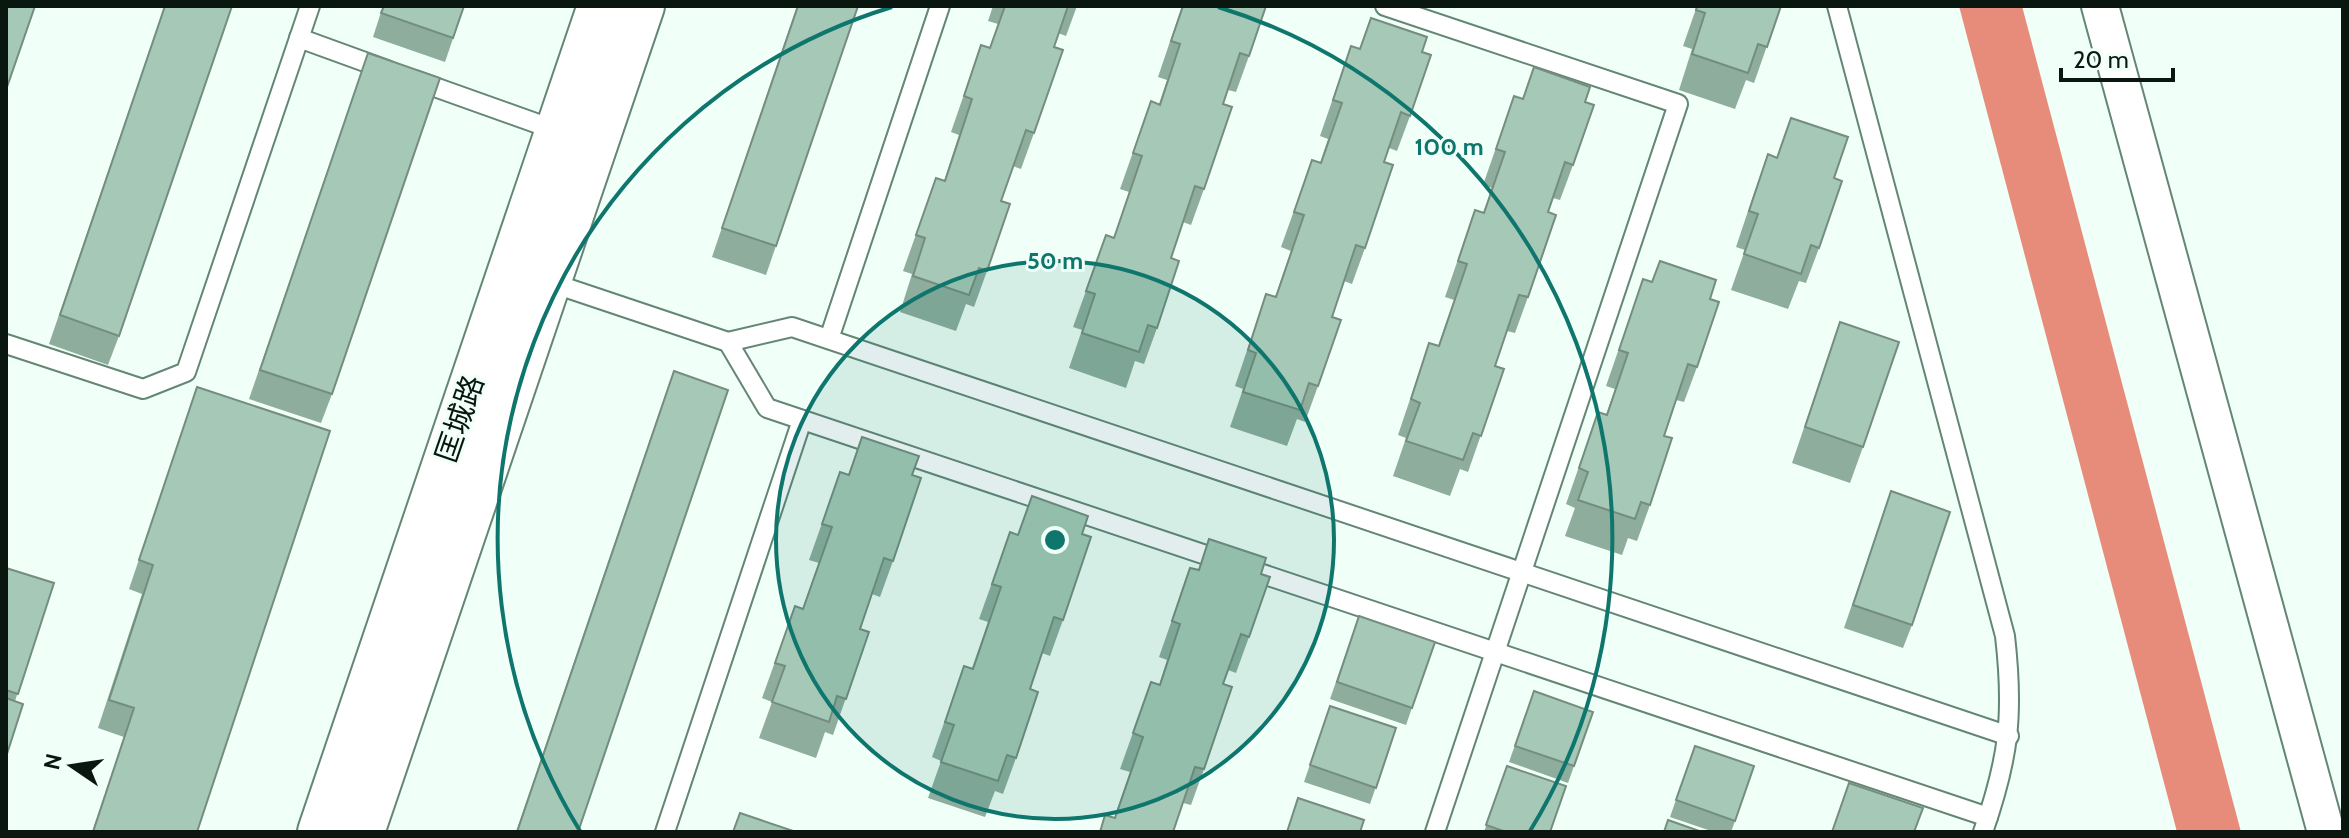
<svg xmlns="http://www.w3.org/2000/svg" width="2349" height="838" font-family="Cabin,'Noto Sans SC',sans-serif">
<rect width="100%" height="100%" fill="#f0fff7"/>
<polygon fill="#e78c7a" points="1959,6 2022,6 2241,832 2177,832"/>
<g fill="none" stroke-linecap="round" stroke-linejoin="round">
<defs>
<g id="service">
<polyline points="1385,6 1678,104 1435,832"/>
<path d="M1837 6 2005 636C2014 714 2009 758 1983 832"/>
<polyline points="299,38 387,70"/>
<polyline points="415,80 558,131"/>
<polyline points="549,282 728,342 767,408 1988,817"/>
<polyline points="829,339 940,6"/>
<polyline points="728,342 792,327 2009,736"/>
<polyline points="6,344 143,389 186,372 310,6"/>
<polyline points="665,832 802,420"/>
</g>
<polyline id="minor" points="2100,6 2326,832"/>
<g id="secondary">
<polyline points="320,832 600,6"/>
<polyline points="362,832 642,6"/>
</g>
</defs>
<use href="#service" stroke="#648675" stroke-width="22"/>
<use href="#minor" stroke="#648675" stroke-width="40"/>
<use href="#secondary" stroke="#648675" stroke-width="48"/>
<use href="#service" stroke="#fff" stroke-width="18"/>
<use href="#minor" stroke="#fff" stroke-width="36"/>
<use href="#secondary" stroke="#fff" stroke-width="44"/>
</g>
<g fill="#8ead9d">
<polygon points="165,6 119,336 108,365 49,344"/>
<polygon points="383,6 464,6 445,62 373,37"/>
<polygon points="797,6 858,6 766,275 712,257"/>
<polygon points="993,6 1077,6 1066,36 1058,33 1054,47 1034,133 1021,169 1013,166 1001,201 987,271 974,307 966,304 956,331 900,312 912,274 903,271 936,178 944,181 959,135 951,132 981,45 990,48 998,24 988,21"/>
<polygon points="1182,6 1249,56 1236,92 1228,90 1223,104 1204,189 1191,225 1183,222 1171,258 1157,328 1144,364 1135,361 1126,388 1069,368 1082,330 1073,327 1106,235 1114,238 1129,192 1120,189 1151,101 1159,104 1167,80 1158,77"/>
<polygon points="1697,6 1781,6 1754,83 1746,80 1735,109 1679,90 1692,49 1683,46"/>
<polygon points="1351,46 1359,49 1422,52 1410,116 1397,151 1389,148 1384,162 1365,248 1352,284 1344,281 1332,317 1318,386 1305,422 1297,419 1287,446 1230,427 1243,389 1235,386 1266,294 1275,297 1291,251 1281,247 1312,160 1320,163 1328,139 1320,136"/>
<polygon points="368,53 332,394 321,423 249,399"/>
<polygon points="1514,96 1522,99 1585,102 1573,165 1560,200 1553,198 1548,212 1528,297 1515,333 1507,331 1495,366 1504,369 1468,472 1460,469 1450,496 1393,476 1406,438 1398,435 1429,343 1438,346 1454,300 1445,297 1475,210 1483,213 1492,188 1483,185"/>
<polygon points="1791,118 1834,178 1819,248 1806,283 1799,281 1788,309 1731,290 1745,250 1736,247 1755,190 1768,154 1777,157"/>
<polygon points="1643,279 1710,299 1697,367 1684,402 1676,400 1664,436 1650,505 1637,541 1628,538 1622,555 1565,536 1575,508 1566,504 1598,412 1606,415 1615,389 1606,386"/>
<polygon points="1840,322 1863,447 1850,483 1792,463"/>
<polygon points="674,371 578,832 516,832 661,407"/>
<polygon points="197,387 197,832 92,832 124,737 98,728 142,594 129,589"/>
<polygon points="862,437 912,475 893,561 880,597 872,594 860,629 869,632 833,735 825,732 816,758 759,738 772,702 762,698 795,606 803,609 819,563 809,560 840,472 848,475"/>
<polygon points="1891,491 1912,625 1903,648 1844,628"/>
<polygon points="1032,496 1082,534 1063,620 1050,656 1042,653 1030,689 1016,758 1003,794 995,791 985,817 928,798 941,761 932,757 964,666 972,668 988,622 979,619 1010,532 1018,535"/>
<polygon points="1209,539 1261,574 1249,637 1236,673 1228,670 1223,684 1204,769 1191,805 1183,803 1114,818 1130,772 1120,769 1151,682 1159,685 1167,660 1159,657 1190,568 1198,570"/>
<polygon points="6,568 54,583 15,701 6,757"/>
<polygon points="1359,616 1435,642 1406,725 1330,699"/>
<polygon points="1534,691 1593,712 1568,783 1509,762"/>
<polygon points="1330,706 1396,728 1370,804 1304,782"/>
<polygon points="1695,746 1735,821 1731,832 1714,832 1670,817"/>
<polygon points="1507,766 1550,832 1484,832"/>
</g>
<g fill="#a5c9b6" stroke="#748d7f" stroke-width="2">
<polygon points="6,6 35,6 6,90"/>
<polygon points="165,6 232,6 119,336 60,315"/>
<polygon points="384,6 464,6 453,38 381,13"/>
<polygon points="798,6 858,6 776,246 722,228"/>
<polygon points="1005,6 1068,6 1054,47 1063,50 1034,133 1026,130 1001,201 1010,204 987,271 979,268 969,295 913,276 925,238 916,235 936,178 945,181 972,99 964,96 981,45 990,48"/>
<polygon points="1183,6 1266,6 1249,56 1240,53 1223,104 1232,107 1204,189 1195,186 1171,258 1179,261 1157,328 1148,325 1139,352 1082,333 1095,294 1086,291 1106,235 1114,238 1142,156 1133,153 1151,101 1160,105 1180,44 1171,41"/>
<polygon points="1697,6 1781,6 1767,47 1758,44 1748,73 1692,54 1705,13 1696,10"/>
<polygon points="1371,18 1427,37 1422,52 1431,55 1410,116 1401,112 1384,162 1393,165 1365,248 1356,245 1332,317 1341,320 1318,386 1309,383 1300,410 1243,392 1256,353 1248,350 1266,294 1276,297 1304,215 1294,212 1312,160 1321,163 1342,103 1333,100 1351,46 1360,49"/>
<polygon points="368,53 440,78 332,394 260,370"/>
<polygon points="1534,67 1590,87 1585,102 1594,105 1573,165 1565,162 1548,212 1556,215 1528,297 1519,295 1495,366 1504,369 1481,436 1473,433 1463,460 1406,441 1420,403 1411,399 1429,343 1439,346 1467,264 1458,261 1475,210 1484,213 1505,152 1496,149 1514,96 1523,99"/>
<polygon points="1791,118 1848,137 1834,178 1842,181 1819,248 1811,245 1801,274 1744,254 1758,214 1749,211 1768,154 1777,158"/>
<polygon points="1660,261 1716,280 1710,299 1719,302 1697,367 1688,364 1664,436 1672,438 1650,505 1641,502 1635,519 1578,500 1588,472 1579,468 1598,412 1607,415 1628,353 1619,350 1643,279 1652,282"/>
<polygon points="1840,322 1899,342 1863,447 1805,427"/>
<polygon points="674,371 728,390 578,832 517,832"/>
<polygon points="197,387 330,431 197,832 93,832 134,708 109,700 153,565 139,560"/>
<polygon points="862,437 919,456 912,475 921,478 893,561 884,558 860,629 869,632 846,699 837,696 829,722 772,702 785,666 775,663 795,606 803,609 832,527 822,524 840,472 849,475"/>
<polygon points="1891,491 1950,512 1912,625 1853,605"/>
<polygon points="1032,496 1088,516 1082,534 1091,537 1063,620 1054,617 1030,689 1038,692 1016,758 1007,755 998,781 941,762 954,725 945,722 964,666 973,669 1001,587 992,584 1010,532 1018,535"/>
<polygon points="1209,539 1266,558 1261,574 1270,577 1249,637 1241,634 1223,684 1232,687 1204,769 1195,767 1173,832 1100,832 1105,815 1115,818 1143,737 1133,733 1151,682 1160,685 1180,624 1172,621 1190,568 1199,570"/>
<polygon points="6,568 54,583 18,694 6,690"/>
<polygon points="1359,616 1435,642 1412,708 1337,682"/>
<polygon points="1534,691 1593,712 1574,766 1515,746"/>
<polygon points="6,698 23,704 6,757"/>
<polygon points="1330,706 1396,728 1376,788 1310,765"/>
<polygon points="1695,746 1754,766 1735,821 1676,800"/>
<polygon points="1507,766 1566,786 1550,832 1506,832 1486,825"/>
<polygon points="1849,783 1923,808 1914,832 1832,832"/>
<polygon points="1298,798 1364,820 1360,832 1287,832"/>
<polygon points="740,813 796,832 733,832"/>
<polygon points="1668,820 1702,832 1664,832"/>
</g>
<circle cx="1055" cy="540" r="279" fill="#0f766e" fill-opacity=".12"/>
<g fill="none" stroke="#0f766e" stroke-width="4">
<circle cx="1055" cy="540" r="279"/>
<path d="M580 831A557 557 0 0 1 892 7M1218 7A557 557 0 0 1 1530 831"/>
</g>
<g text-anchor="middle" stroke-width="6" stroke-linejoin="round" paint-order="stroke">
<g font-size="30" fill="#0a1711" stroke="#f0fff7">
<text transform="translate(460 419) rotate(-71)" y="10">匡城路</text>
</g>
</g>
<circle cx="1055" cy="540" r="12" fill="#0f766e" stroke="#f0fff7" stroke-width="4"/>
<g font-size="24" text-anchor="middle" font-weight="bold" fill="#0f766e" stroke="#f0fff7" stroke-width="6" stroke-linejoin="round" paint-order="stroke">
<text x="1449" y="155">100 m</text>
<text x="1055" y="269">50 m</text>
</g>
<rect width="2349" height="838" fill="none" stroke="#0a1711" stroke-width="16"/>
<g transform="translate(72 766) rotate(283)" stroke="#f0fff7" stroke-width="6" paint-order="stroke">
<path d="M0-6L14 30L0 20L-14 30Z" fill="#0a1711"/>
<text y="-12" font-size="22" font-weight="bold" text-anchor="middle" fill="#0a1711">N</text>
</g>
<path d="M2061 68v12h112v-12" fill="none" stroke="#0a1711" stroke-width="4"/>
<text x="2073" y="68" font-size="24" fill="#0a1711" stroke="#f0fff7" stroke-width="6" paint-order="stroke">20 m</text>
</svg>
